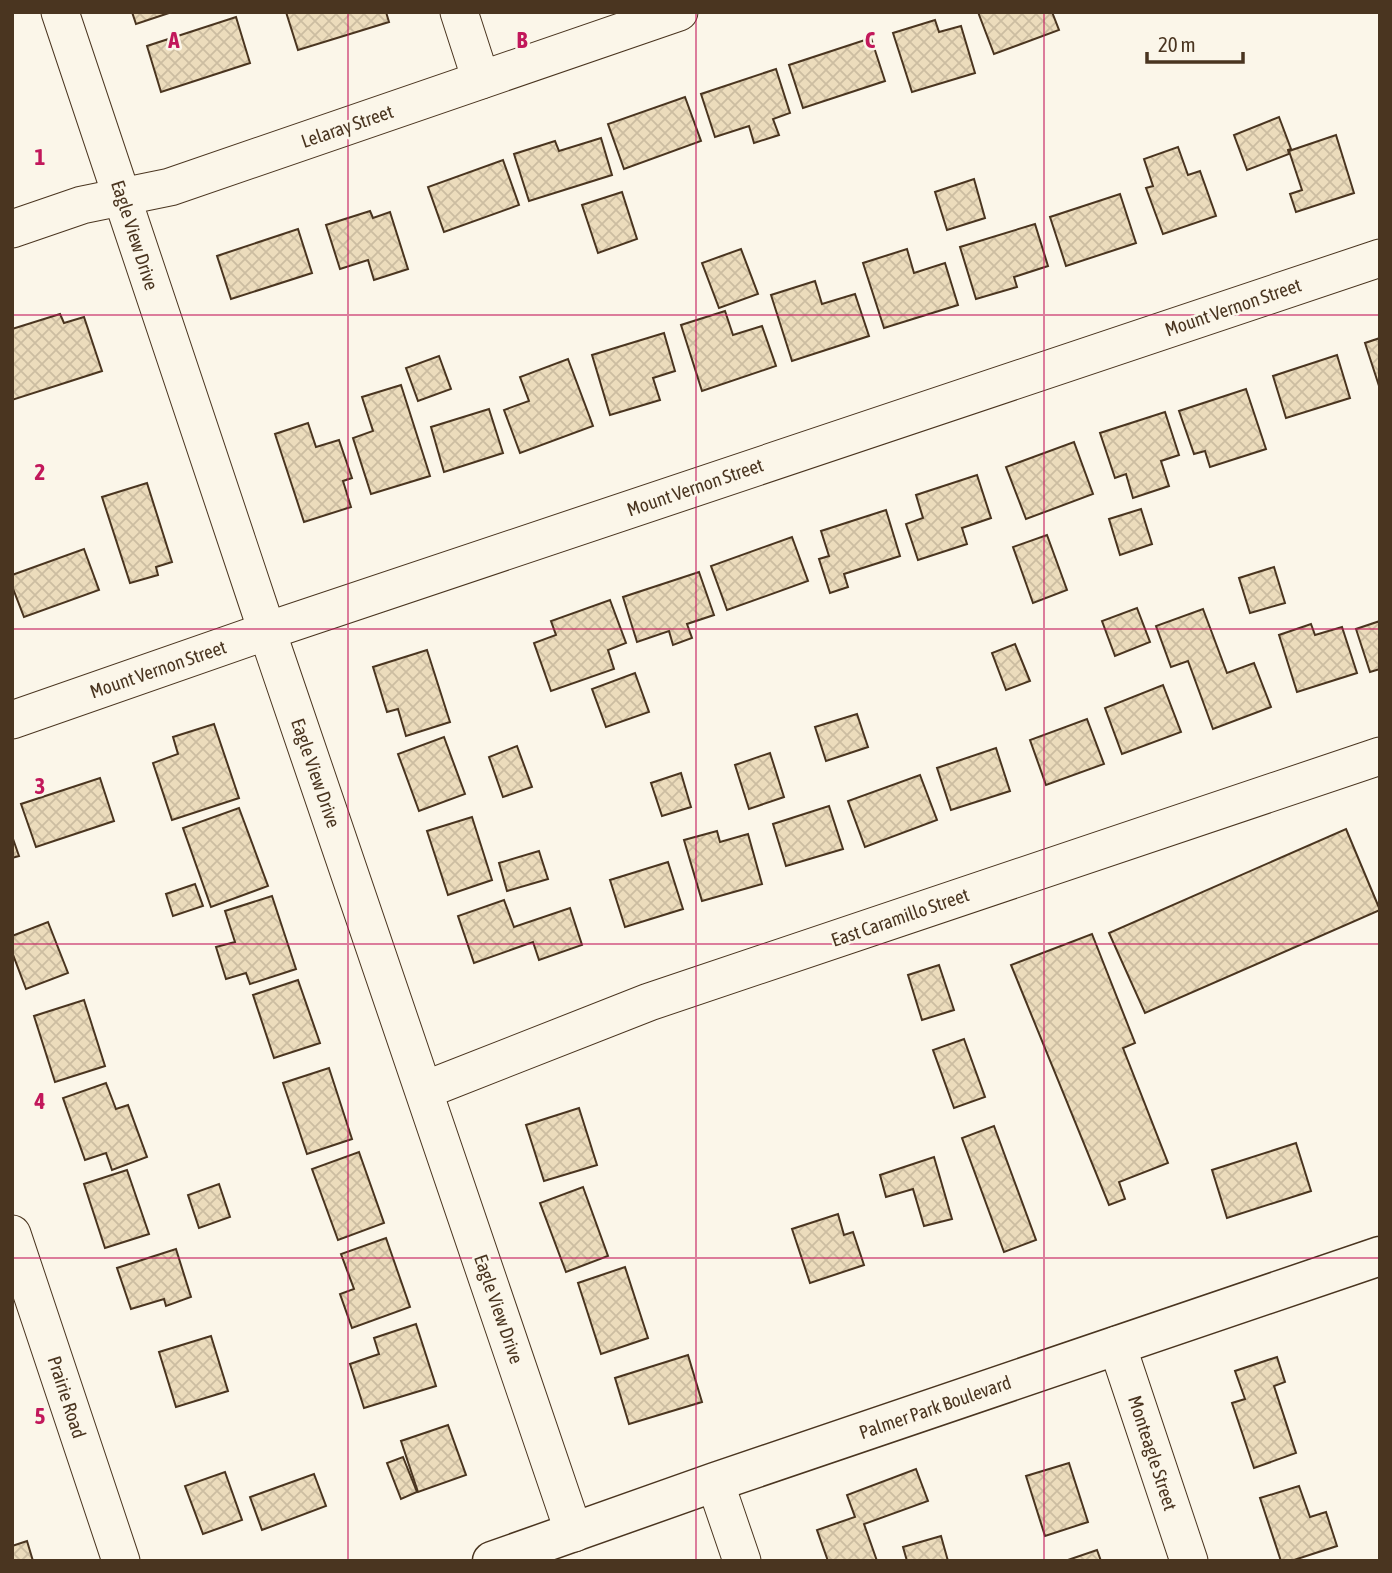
<svg xmlns="http://www.w3.org/2000/svg" width="1392" height="1573" font-family="'Asap Condensed',sans-serif">
<defs>
<pattern id="building-cross-hatch" width="8" height="8" patternUnits="userSpaceOnUse" patternTransform="scale(1.75)"><rect width="8" height="8" fill="#ecdcbc"/><path d="M0 0l8 8M0 8l8-8" fill="none" stroke="#ccbda1"/></pattern>
</defs>
<rect width="100%" height="100%" fill="#fbf6e9"/>
<g fill="url(#building-cross-hatch)" stroke="#4a3520" stroke-width="2">
<polygon points="132,12 172,12 136,24"/>
<polygon points="286,12 386,12 389,22 298,50"/>
<polygon points="978,12 1052,12 1059,30 994,54"/>
<polygon points="236,17 250,63 161,92 147,46"/>
<polygon points="935,20 939,32 961,26 975,73 912,92 893,33"/>
<polygon points="871,38 885,81 803,108 789,65"/>
<polygon points="776,69 790,113 773,119 779,135 754,143 749,126 715,137 701,94"/>
<polygon points="685,97 701,141 624,169 608,124"/>
<polygon points="1279,117 1291,149 1288,150 1289,154 1247,170 1234,135"/>
<polygon points="1336,135 1354,193 1296,212 1290,194 1302,190 1289,151"/>
<polygon points="601,138 612,175 529,201 514,154 555,141 559,151"/>
<polygon points="1178,147 1188,175 1200,171 1216,216 1163,234 1146,188 1153,186 1144,159"/>
<polygon points="503,160 519,205 444,232 428,187"/>
<polygon points="974,179 985,218 947,230 935,192"/>
<polygon points="622,192 637,239 598,253 582,205"/>
<polygon points="1120,194 1136,243 1066,266 1050,217"/>
<polygon points="370,211 373,218 390,212 408,269 374,280 368,260 340,269 326,225"/>
<polygon points="1035,224 1048,266 1014,277 1017,287 976,299 960,247"/>
<polygon points="298,229 312,273 231,299 217,256"/>
<polygon points="741,249 758,294 719,308 702,263"/>
<polygon points="907,249 914,273 945,263 958,305 884,328 863,263"/>
<polygon points="815,281 822,304 855,294 869,336 792,361 771,295"/>
<polygon points="725,311 733,335 762,326 776,366 702,391 681,325"/>
<polygon points="60,314 64,323 84,317 102,371 12,400 12,329"/>
<polygon points="664,333 675,371 653,378 660,400 610,415 592,355"/>
<polygon points="1380,338 1380,389 1365,343"/>
<polygon points="1337,355 1350,398 1286,418 1273,376"/>
<polygon points="439,356 451,389 418,401 406,368"/>
<polygon points="568,359 593,426 520,453 504,410 529,401 520,377"/>
<polygon points="401,385 430,476 371,494 353,438 373,431 362,397"/>
<polygon points="1246,389 1266,449 1210,467 1205,451 1194,454 1179,411"/>
<polygon points="489,409 503,453 444,472 431,427"/>
<polygon points="1165,412 1179,455 1161,461 1169,486 1133,498 1126,474 1115,478 1100,433"/>
<polygon points="308,423 316,447 339,440 352,478 343,481 351,507 304,522 275,434"/>
<polygon points="1074,442 1093,494 1026,519 1006,467"/>
<polygon points="977,475 991,518 962,528 967,544 918,560 906,524 923,518 916,495"/>
<polygon points="147,483 172,562 156,567 158,575 130,583 102,497"/>
<polygon points="1141,509 1152,544 1120,555 1109,519"/>
<polygon points="886,510 900,556 844,574 848,587 830,593 819,559 829,556 821,531"/>
<polygon points="1047,535 1067,590 1033,603 1013,547"/>
<polygon points="792,537 808,581 727,610 711,566"/>
<polygon points="84,549 99,590 24,617 12,586 12,575"/>
<polygon points="1274,567 1285,603 1250,613 1239,578"/>
<polygon points="699,572 714,615 687,624 692,638 673,645 669,631 637,642 623,597"/>
<polygon points="610,600 626,643 608,650 614,669 551,691 534,643 556,635 551,621"/>
<polygon points="1137,608 1150,642 1115,656 1102,621"/>
<polygon points="1203,609 1227,673 1254,663 1271,707 1213,729 1188,661 1171,667 1156,626"/>
<polygon points="1380,621 1380,669 1370,672 1356,629"/>
<polygon points="1311,624 1315,635 1342,627 1357,673 1297,692 1279,635"/>
<polygon points="1015,644 1030,681 1006,690 992,653"/>
<polygon points="427,650 450,722 406,736 398,709 387,712 373,667"/>
<polygon points="635,673 649,712 606,727 592,689"/>
<polygon points="1163,685 1181,732 1122,754 1105,708"/>
<polygon points="857,714 868,747 826,761 815,727"/>
<polygon points="1087,719 1104,764 1046,785 1030,740"/>
<polygon points="214,724 239,798 172,820 153,763 178,754 173,737"/>
<polygon points="444,737 465,794 419,811 398,754"/>
<polygon points="517,746 532,787 503,797 489,757"/>
<polygon points="996,748 1010,791 951,810 937,768"/>
<polygon points="770,753 784,797 749,809 735,765"/>
<polygon points="681,773 691,807 662,816 651,783"/>
<polygon points="920,775 937,820 865,847 848,801"/>
<polygon points="100,778 114,821 36,847 21,804"/>
<polygon points="829,806 843,849 786,866 773,824"/>
<polygon points="239,808 268,886 211,907 183,828"/>
<polygon points="472,817 492,880 448,895 427,831"/>
<polygon points="1346,829 1380,910 1145,1013 1109,933"/>
<polygon points="717,831 720,842 748,834 762,884 702,901 684,840"/>
<polygon points="12,836 19,856 12,858"/>
<polygon points="539,851 548,879 507,891 499,863"/>
<polygon points="668,862 683,909 625,927 610,880"/>
<polygon points="195,884 203,906 173,916 166,894"/>
<polygon points="272,896 296,969 250,984 246,973 226,979 216,947 235,942 225,911"/>
<polygon points="504,900 514,927 570,908 582,945 539,960 533,942 474,963 458,916"/>
<polygon points="48,922 68,973 26,989 12,952 12,936"/>
<polygon points="1092,934 1135,1043 1123,1048 1168,1163 1119,1182 1125,1199 1109,1205 1011,965"/>
<polygon points="939,965 954,1010 922,1020 908,975"/>
<polygon points="298,980 320,1043 274,1058 253,995"/>
<polygon points="84,1000 105,1066 55,1082 34,1016"/>
<polygon points="964,1039 985,1097 954,1108 933,1050"/>
<polygon points="329,1068 352,1139 307,1154 283,1083"/>
<polygon points="106,1083 116,1109 128,1105 147,1157 112,1170 106,1153 85,1160 63,1098"/>
<polygon points="579,1108 597,1165 544,1181 526,1125"/>
<polygon points="994,1126 1036,1240 1004,1252 962,1138"/>
<polygon points="1296,1143 1311,1191 1227,1218 1212,1170"/>
<polygon points="359,1152 384,1223 338,1240 312,1169"/>
<polygon points="934,1157 952,1219 924,1226 913,1189 886,1197 880,1175"/>
<polygon points="127,1170 149,1234 105,1248 84,1184"/>
<polygon points="219,1184 230,1217 199,1228 188,1195"/>
<polygon points="583,1187 608,1256 566,1272 540,1203"/>
<polygon points="838,1214 844,1235 853,1232 864,1265 810,1283 792,1229"/>
<polygon points="386,1238 410,1307 352,1328 340,1294 354,1289 341,1254"/>
<polygon points="176,1249 191,1297 166,1306 164,1299 131,1309 117,1268"/>
<polygon points="625,1267 648,1338 601,1354 578,1283"/>
<polygon points="416,1324 436,1386 364,1408 350,1364 379,1354 374,1338"/>
<polygon points="211,1336 228,1391 176,1407 159,1352"/>
<polygon points="688,1355 702,1402 629,1424 615,1378"/>
<polygon points="1277,1357 1285,1382 1274,1386 1296,1453 1254,1468 1232,1403 1245,1399 1235,1371"/>
<polygon points="448,1425 466,1475 418,1492 401,1441"/>
<polygon points="403,1457 417,1492 401,1499 387,1463"/>
<polygon points="1069,1463 1088,1522 1045,1536 1026,1476"/>
<polygon points="916,1469 928,1501 864,1524 877,1561 828,1561 817,1530 855,1517 847,1495"/>
<polygon points="225,1472 242,1520 203,1534 185,1486"/>
<polygon points="314,1474 326,1506 262,1530 250,1497"/>
<polygon points="1299,1486 1310,1517 1326,1512 1337,1546 1291,1561 1281,1561 1260,1498"/>
<polygon points="941,1536 948,1561 907,1561 903,1547"/>
<polygon points="27,1541 33,1561 12,1561 12,1546"/>
<polygon points="1097,1550 1101,1561 1065,1561"/>
</g>
<g fill="none" stroke-linecap="round" stroke-linejoin="round">
<defs>
<g id="minor">
<polyline points="60,12 267,631 574,1533"/>
<polyline points="459,12 481,80"/>
<polyline points="12,229 82,205 170,187 679,12"/>
<polyline points="12,720 267,631 1380,258"/>
<polyline points="425,1090 649,1002 1380,756"/>
<polyline points="12,1234 121,1561"/>
<polyline points="1117,1345 1189,1561"/>
<polyline points="715,1482 742,1561"/>
</g>
<polyline id="major" points="492,1561 715,1482 1380,1256"/>
</defs>
<use href="#minor" stroke="#4a3520" stroke-width="39"/>
<use href="#major" stroke="#4a3520" stroke-width="41"/>
<use href="#minor" stroke="#fbf6e9" stroke-width="37"/>
<use href="#major" stroke="#fbf6e9" stroke-width="38"/>
</g>
<path fill="none" stroke="#c2185b" stroke-width="2" stroke-opacity="0.55" d="M348 12V1561M696 12V1561M1044 12V1561M12 315H1380M12 629H1380M12 944H1380M12 1258H1380"/>
<g text-anchor="middle" stroke-width="5" stroke-linejoin="round" paint-order="stroke">
<g font-size="19" fill="#4a3520" stroke="#fbf6e9">
<text transform="translate(347 126) rotate(-19)" y="7">Lelaray Street</text>
<text transform="translate(135 235) rotate(72)" y="7">Eagle View Drive</text>
<text transform="translate(1233 307) rotate(-19)" y="7">Mount Vernon Street</text>
<text transform="translate(695 487) rotate(-19)" y="7">Mount Vernon Street</text>
<text transform="translate(158 669) rotate(-19)" y="7">Mount Vernon Street</text>
<text transform="translate(316 773) rotate(71)" y="7">Eagle View Drive</text>
<text transform="translate(900 917) rotate(-19)" y="7">East Caramillo Street</text>
<text transform="translate(499 1309) rotate(71)" y="7">Eagle View Drive</text>
<text transform="translate(67 1397) rotate(72)" y="7">Prairie Road</text>
<text transform="translate(935 1407) rotate(-19)" y="7">Palmer Park Boulevard</text>
<text transform="translate(1153 1453) rotate(72)" y="7">Monteagle Street</text>
</g>
</g>
<g font-size="23" text-anchor="middle" font-weight="bold" fill="#c2185b" stroke="#fbf6e9" stroke-width="5" stroke-linejoin="round" paint-order="stroke">
<text x="174" y="48">A</text>
<text x="522" y="48">B</text>
<text x="870" y="48">C</text>
<text x="40" y="165">1</text>
<text x="40" y="480">2</text>
<text x="40" y="794">3</text>
<text x="40" y="1109">4</text>
<text x="40" y="1424">5</text>
</g>
<rect width="1392" height="1573" fill="none" stroke="#4a3520" stroke-width="28"/>
<path d="M1147 52v10h96v-10" fill="none" stroke="#4a3520" stroke-width="3.5"/>
<text x="1158" y="52" font-size="21" fill="#4a3520" stroke="#fbf6e9" stroke-width="5" paint-order="stroke">20 m</text>
</svg>
